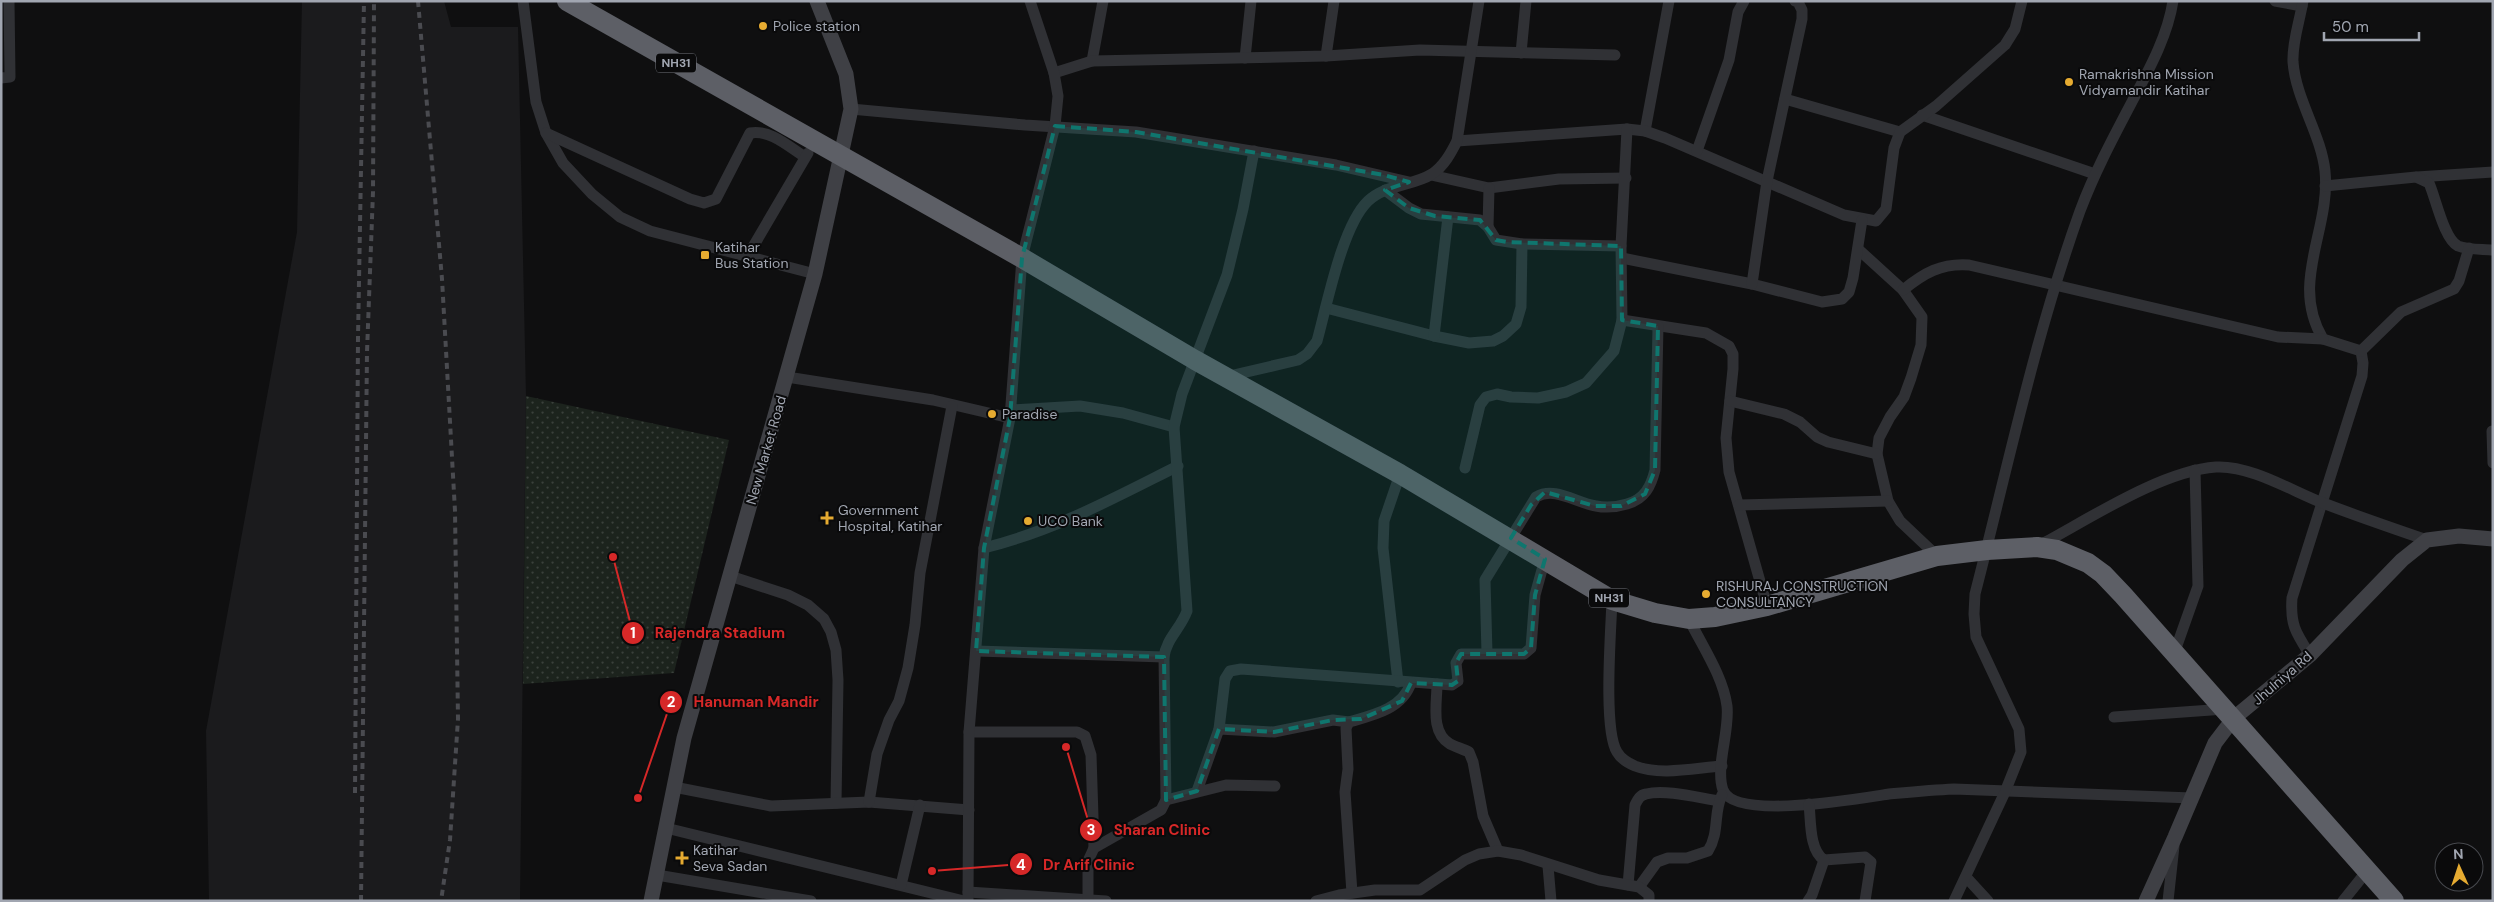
<svg xmlns="http://www.w3.org/2000/svg" width="2494" height="902" font-family="'DM Sans',sans-serif">
<defs>
<pattern id="grass-dots" width="8" height="8" patternUnits="userSpaceOnUse" patternTransform="scale(1.25)"><rect width="8" height="8" fill="#1c231d"/><path d="M2 2h.1M6 6h.1" fill="none" stroke="#3a403b" stroke-width="1.8" stroke-linecap="round"/></pattern>
</defs>
<rect width="100%" height="100%" fill="#0f0f10"/>
<polygon fill="#1b1b1d" points="302,1 444,1 451,27 518,27 526,396 520,901 209,901 206,731 297,232"/>
<polygon fill="url(#grass-dots)" points="526,396 729,440 674,673 523,684"/>
<g fill="none" stroke-linecap="round" stroke-linejoin="round">
<g stroke="#303135" stroke-width="11">
<polyline points="523,1 536,102 546,133 563,163 592,194 620,217 650,231 815,274"/>
<polyline points="2275,1 2302,6"/>
<path d="M2303 1C2300 20 2292 42 2293 62 2296 100 2321 134 2325 171 2331 230 2289 282 2323 339L2361 351 2363 363 2362 376 2292 598C2290 625 2296 633 2310 655"/>
<polyline points="1521,53 1526,1"/>
<polyline points="1326,56 1334,1"/>
<polyline points="1245,58 1251,1"/>
<polyline points="1092,61 1103,1"/>
<polyline points="1054,73 1092,61 1326,56 1420,50 1615,55"/>
<polyline points="1,78 10,77 9,1"/>
<polyline points="1785,99 1900,132"/>
<polyline points="851,109 1025,125 1136,132 1336,165 1409,182"/>
<polyline points="1922,115 2095,174"/>
<polyline points="1645,131 1669,1"/>
<path d="M546 133 690 199 704 203 716 199 750 133C770 129 789 147 805 157"/>
<polyline points="1457,141 1627,129 1645,131 1665,138 1844,215 1876,221 1886,209 1894,148 1900,132 1936,106 2005,45 2015,29 2022,1"/>
<polyline points="1697,151 1729,60 1738,12 1744,1"/>
<polyline points="1431,175 1489,188 1559,179 1626,178"/>
<polyline points="2417,177 2493,172"/>
<path d="M2325 186 2416 177 2429 183C2436 199 2444 239 2458 246 2468 250 2482 249 2493 250"/>
<polyline points="1385,190 1409,208 1421,214 1480,220 1488,227 1496,240 1522,244 1621,246"/>
<polyline points="1488,227 1489,188"/>
<polyline points="1858,249 1903,290 1922,317 1921,345 1911,378 1904,397 1890,417 1879,438 1877,454 1888,501 1900,521 1937,556"/>
<polyline points="747,257 808,153"/>
<polyline points="1622,258 1752,284 1822,302 1842,299 1849,292 1853,278 1862,220"/>
<polyline points="1752,284 1767,181 1802,19 1802,10 1798,2 1795,1"/>
<path d="M1903 290C1924 273 1941 263 1969 265L2278 337 2323 339"/>
<polyline points="1326,308 1434,336 1469,343 1493,341 1503,336 1516,324 1521,307 1522,244"/>
<polyline points="1622,320 1706,333 1729,346 1733,354 1733,369 1726,438 1729,472 1767,606"/>
<polyline points="1434,336 1448,217"/>
<polyline points="2361,351 2401,312 2454,289 2459,281 2469,248"/>
<polyline points="787,377 933,400 1010,418"/>
<path d="M1225 377 1298 360 1307 354 1317 341C1327 305 1342 226 1368 201 1386 184 1413 186 1432 174 1444 166 1451 153 1457 141L1479 1"/>
<polyline points="1730,401 1784,414 1800,422 1817,437 1828,442 1877,454"/>
<polyline points="1011,410 1080,406 1123,413 1174,427"/>
<polyline points="2492,431 2493,463"/>
<polyline points="1465,468 1480,405 1486,397 1497,394 1511,397 1538,398 1566,392 1586,383 1614,351 1622,320 1621,246 1627,129"/>
<polyline points="1739,505 1888,501"/>
<path d="M2040 545C2089 519 2161 471 2216 467 2250 465 2292 491 2323 503 2357 516 2392 528 2427 540"/>
<path d="M984 548C1056 530 1112 499 1178 466"/>
<polyline points="730,576 788,595 808,605 824,619 831,632 836,650 838,680 836,803"/>
<path d="M1612 600C1611 630 1603 730 1617 752 1621 759 1628 763 1635 766 1660 776 1695 768 1722 766"/>
<path d="M1689 619C1702 646 1723 676 1727 706 1730 731 1715 767 1723 790 1735 821 1862 798 1889 794 1911 792 1932 790 1954 789L2192 798"/>
<polyline points="976,651 1164,657"/>
<polyline points="2175,651 2198,586 2195,470"/>
<path d="M1487 653 1485 580 1536 497C1555 486 1576 503 1596 506 1606 508 1617 507 1627 504 1645 499 1651 486 1655 470L1658 326"/>
<polyline points="1398,682 1383,548 1384,521 1400,474"/>
<path d="M1437 684C1437 704 1430 732 1450 744 1456 747 1463 749 1469 752L1473 762 1483 816 1498 851"/>
<polyline points="2114,717 2225,709"/>
<polyline points="1219,729 1274,732 1333,720 1349,722"/>
<polyline points="969,732 1077,732 1085,736 1091,755 1094,848"/>
<polyline points="674,787 771,806 869,802 969,810"/>
<polyline points="1197,791 1219,729 1225,679 1230,671 1241,669 1452,685 1458,681 1456,663 1461,654 1524,654 1531,648 1535,595 1545,559"/>
<polyline points="1166,800 1226,785 1275,786"/>
<polyline points="869,802 877,754 889,720 899,701 908,668 915,625 920,573 952,406"/>
<path d="M1809 804C1811 821 1809 850 1824 860L1865 857 1871 862 1865 901"/>
<polyline points="666,828 964,901"/>
<polyline points="1548,866 1551,901"/>
<polyline points="657,875 811,901"/>
<polyline points="1966,877 1988,901"/>
<polyline points="901,885 920,805"/>
<path d="M1628 885 1635 805C1638 799 1640 795 1646 794 1666 789 1699 798 1719 801"/>
<path d="M1639 887 1657 862 1668 858H1687L1708 851C1720 832 1713 813 1722 795"/>
<polyline points="968,892 1106,901"/>
<path d="M1352 893 1345 792 1348 769 1346 728 1349 722C1374 715 1402 709 1411 683"/>
<path d="M1088 899V861L1094 848 1161 810 1166 800 1164 657C1166 639 1181 628 1187 611L1174 427 1182 394 1227 275 1243 209 1254 151"/>
<polyline points="968,901 969,732 984,548 1010,418 1022,258 1055,126 1058,96 1054,73 1030,1"/>
<polyline points="1316,901 1339,895 1375,890 1420,890 1465,860 1479,854 1498,851 1521,855 1599,880 1639,887 1649,895 1649,901"/>
<polyline points="1808,901 1812,895 1824,860"/>
<path d="M1954 901 2005 792 2021 752 2019 729 1976 637 1974 614 1975 594C2008 466 2035 336 2080 211 2095 171 2115 134 2135 96 2151 66 2168 34 2173 1"/>
<polyline points="2168,901 2174,846"/>
<polyline points="2343,901 2367,871"/>
</g>
<g stroke="#3f4045" stroke-width="15">
<polyline points="651,901 684,738 815,274 851,109 846,74 817,1"/>
<polyline points="2146,901 2175,837 2215,743 2234,718 2310,655 2402,560 2427,540 2459,536 2493,539"/>
</g>
<polyline stroke="#5d5f66" stroke-width="20" points="567,1 1022,258 1195,360 1400,474 1612,600 1655,613 1689,619 1715,617 1767,606 1937,556 1987,550 2037,547 2057,550 2088,563 2103,574 2123,595 2394,901"/>
<g stroke="#4a4b50" stroke-width="4" stroke-dasharray="6 5" stroke-linecap="butt">
<polyline points="418,1 442,279 455,511 458,719 450,840 441,901"/>
<polyline points="355,793 358,338 364,1"/>
<polyline points="361,901 367,352 373,192 374,1"/>
</g>
</g>
<path fill="#0f766e" fill-opacity="0.2" stroke="#0f766e" stroke-width="4" stroke-dasharray="10 6" stroke-linejoin="round" d="M1055 126 1136 132 1384 175 1409 182 1385 190 1409 208 1435 216 1480 220 1496 240 1507 242 1621 246 1622 320 1658 326 1655 470 1645 494 1621 506H1595L1545 492 1531 505 1511 538 1545 559 1535 595 1531 648 1524 654H1461L1456 663 1458 681 1452 685 1411 683 1402 701 1361 719 1333 720 1274 732 1219 729 1197 791 1166 800 1164 657 976 651 984 548 1010 418 1022 258Z"/>
<g fill="#e6ab31" stroke="#0a0a0b" stroke-width="2">
<circle cx="763" cy="26" r="5"/>
<circle cx="2069" cy="82" r="5"/>
<rect x="700" y="250" width="10" height="10" rx="2.5"/>
<circle cx="992" cy="414" r="5"/>
<path d="M824.5 510.5h5v5h5v5h-5v5h-5v-5h-5v-5h5z"/>
<circle cx="1028" cy="521" r="5"/>
<circle cx="1706" cy="594" r="5"/>
<path d="M679.5 850.5h5v5h5v5h-5v5h-5v-5h-5v-5h5z"/>
</g>
<g text-anchor="middle" stroke-width="4" stroke-linejoin="round" paint-order="stroke">
<g fill="#0a0a0b" stroke="#74777f" stroke-width="1">
<rect x="656" y="53.5" width="40" height="19" rx="4"/>
<rect x="1589" y="588.5" width="40" height="19" rx="4"/>
</g>
<g font-size="12" font-weight="bold" fill="#a1a6b1">
<text x="676" y="67">NH31</text>
<text x="1609" y="602">NH31</text>
</g>
<g font-size="14" fill="#a1a6b1" stroke="#0a0a0b" text-anchor="start">
<text x="773" y="31">Police station</text>
<text x="2079" y="79">Ramakrishna Mission<tspan x="2079" dy="16">Vidyamandir Katihar</tspan></text>
<text x="715" y="252">Katihar<tspan x="715" dy="16">Bus Station</tspan></text>
<text x="1002" y="419">Paradise</text>
<text x="838" y="515">Government<tspan x="838" dy="16">Hospital, Katihar</tspan></text>
<text x="1038" y="526">UCO Bank</text>
<text x="1716" y="591">RISHURAJ CONSTRUCTION<tspan x="1716" dy="16">CONSULTANCY</tspan></text>
<text x="693" y="855">Katihar<tspan x="693" dy="16">Seva Sadan</tspan></text>
</g>
<g font-size="14" fill="#a1a6b1" stroke="#0a0a0b">
<text transform="translate(766 450) rotate(-74)" y="5">New Market Road</text>
<text transform="translate(2282 678) rotate(-41)" y="5">Jhulniya Rd</text>
</g>
</g>
<path fill="none" stroke="#d62828" stroke-width="2" d="M613 557L633 633M638 798L671 702M1066 747L1091 830M932 871L1021 864"/>
<g fill="#d62828" stroke="#0a0a0b" stroke-width="2">
<circle cx="613" cy="557" r="5"/>
<circle cx="638" cy="798" r="5"/>
<circle cx="1066" cy="747" r="5"/>
<circle cx="932" cy="871" r="5"/>
<circle cx="633" cy="633" r="12"/>
<circle cx="671" cy="702" r="12"/>
<circle cx="1091" cy="830" r="12"/>
<circle cx="1021" cy="864" r="12"/>
</g>
<g font-size="15" text-anchor="middle" font-weight="bold" fill="#fff">
<text x="633" y="638">1</text>
<text x="671" y="707">2</text>
<text x="1091" y="835">3</text>
<text x="1021" y="870">4</text>
</g>
<g font-size="15" text-anchor="middle" font-weight="bold" fill="#d62828" stroke="#0a0a0b" stroke-width="4" stroke-linejoin="round" paint-order="stroke">
<text x="720" y="638">Rajendra Stadium</text>
<text x="756" y="707">Hanuman Mandir</text>
<text x="1162" y="835">Sharan Clinic</text>
<text x="1089" y="870">Dr Arif Clinic</text>
</g>
<rect width="2494" height="902" fill="none" stroke="#a1a6b1" stroke-width="5"/>
<g transform="translate(2459 867) rotate(357)"><circle r="24" fill="#0a0a0b" stroke="#46484d"/>
<path d="M0-4L9 19L0 12L-9 19Z" fill="#e6ab31"/>
<text y="-8" font-size="14" font-weight="bold" text-anchor="middle" fill="#a1a6b1">N</text>
</g>
<path d="M2324 32v8h95v-8" fill="none" stroke="#a1a6b1" stroke-width="2.5"/>
<text x="2332" y="32" font-size="15" fill="#a1a6b1" stroke="#0a0a0b" stroke-width="4" paint-order="stroke">50 m</text>
</svg>
